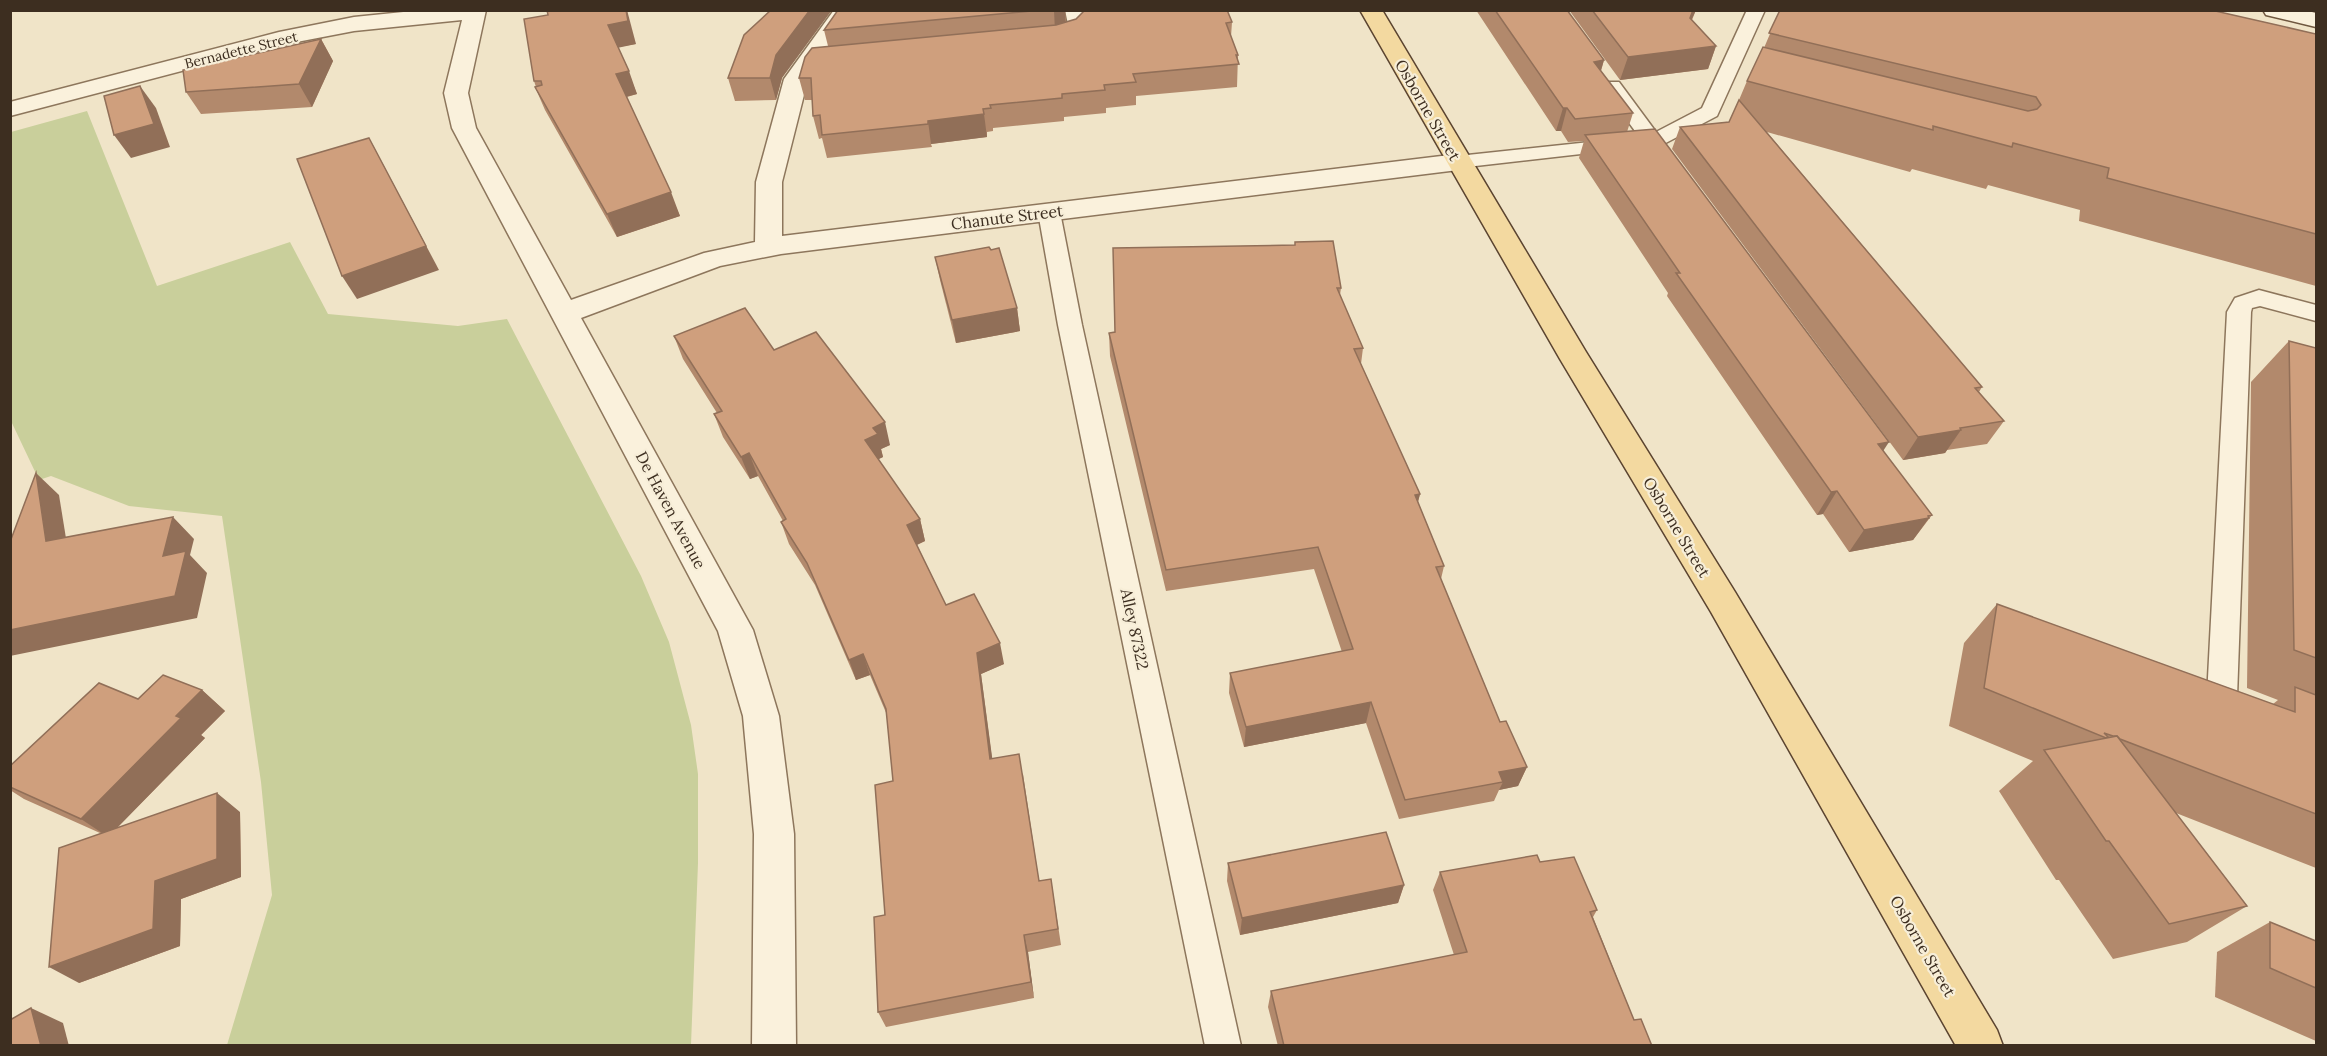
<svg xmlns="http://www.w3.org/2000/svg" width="2327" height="1056" font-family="Lora,serif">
<rect width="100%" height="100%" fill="#f0e4c8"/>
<polygon fill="#c9cf9b" points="87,111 157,286 290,242 328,314 458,326 507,319 641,576 669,642 691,725 698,774 698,863 691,1045 227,1045 272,895 261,782 222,516 129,506 51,476 39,480 11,421 11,132"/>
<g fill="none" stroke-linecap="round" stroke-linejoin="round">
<defs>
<g id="service">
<path d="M1065 10H1083L1087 29C1079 40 1064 46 1050 43L1048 39 1050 35 1069 29Z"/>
<polygon points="1747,10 1765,10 1717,116 1660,146 1646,146 1602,86 1605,82 1619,82 1656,132 1702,108"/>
<polygon points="1618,139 1625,141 1628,145 1625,149 1458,168 1451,166 1448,162 1451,158 1458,156"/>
<polygon points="1049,205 1057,207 1060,212 1082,325 1241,1046 1205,1046 1058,325 1038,212 1041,207"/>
<polygon points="2259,290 2316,305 2316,321 2260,306 2252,308 2251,312 2237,697 2233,706 2222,710 2211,706 2207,697 2227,312 2235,298"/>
</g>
<polygon id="minor" points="423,10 486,10 468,93 476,128 571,300 704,253 755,242 756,182 784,79 834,10 857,10 808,79 782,182 782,236 1458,154 1467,157 1471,162 1467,167 1458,170 781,254 720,266 581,318 753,630 779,716 794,834 796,1046 752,1046 754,834 743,716 718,631 452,128 444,93 462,20 354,31 281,45 10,116 10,102 279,32 354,17"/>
<polygon id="secondary" points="2263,10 2304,10 2316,13 2316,27 2266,15"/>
<polygon id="primary" points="1360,10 1382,10 1586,352 1735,592 1997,1030 2003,1046 1956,1046 1711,612 1560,359"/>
</defs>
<use href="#service" stroke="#8d765c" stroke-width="3"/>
<use href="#minor" stroke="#8d765c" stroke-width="3"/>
<use href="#secondary" stroke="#6f573f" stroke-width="3"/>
<use href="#primary" stroke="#5b4430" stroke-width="3"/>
<use href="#service" fill="#faf1dc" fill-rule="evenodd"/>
<use href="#minor" fill="#faf1dc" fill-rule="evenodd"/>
<use href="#secondary" fill="#faf1dc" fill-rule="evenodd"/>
<use href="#primary" fill="#f3d9a0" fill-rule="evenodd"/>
</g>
<g fill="#b2896c">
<polygon points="838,10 1065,10 1066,22 1232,22 1231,37 1238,55 1237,87 1136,96 1136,105 1106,108 1106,113 1064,117 1064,121 993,128 993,131 987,132 987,137 931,144 932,147 827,158 822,138 819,139 813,116 812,100 805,100 799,78 828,46 824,30"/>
<polygon points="1476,10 1567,10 1604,60 1601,71 1633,113 1627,132 1883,451 1932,515 1913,540 1849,552 1823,514 1817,515 1667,296 1668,293 1579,158 1584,141 1568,142 1561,131 1556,131"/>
<polygon points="1569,10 1696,10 1692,20 1716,46 1708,69 1620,80"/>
<polygon points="1780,10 2211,10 2316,34 2316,286 2079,221 2080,210 1988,185 1986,189 1912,169 1910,172 1767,132 1982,387 1979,392 2004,421 1987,444 1947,450 1945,453 1903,460 1672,149 1680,127 1729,122 1739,100 1747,81 1764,48"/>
<polygon points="524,19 636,44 618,47 637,94 627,97 680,216 617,237 545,110 535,87 536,87 534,81"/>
<polygon points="321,39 333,61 312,107 201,114 186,92"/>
<polygon points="728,78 782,78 776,100 735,101"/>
<polygon points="1295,242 1341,288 1340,295 1363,348 1361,364 1420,494 1418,502 1444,566 1441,579 1500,722 1527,767 1518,786 1499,790 1494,801 1399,819 1366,723 1244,747 1229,693 1230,673 1342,652 1314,569 1166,591 1110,356 1109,333 1115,332 1295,245"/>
<polygon points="935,257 1017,308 1020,331 956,343 940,280"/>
<polygon points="674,336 774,350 890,445 881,449 883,457 878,459 920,519 925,541 917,545 946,605 1004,664 981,674 992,759 1023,774 1039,881 1051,879 1061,945 1028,952 1034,998 886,1027 878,1012 893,781 887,715 870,675 856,680 815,585 789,544 781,522 783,521 758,476 750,479 723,437 714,414 717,413 683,359"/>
<polygon points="2289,341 2316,348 2316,868 2176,813 2247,906 2187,942 2113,959 2059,880 2056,880 1999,791 2033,761 1949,726 1964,643 1997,604 2273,704 2278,700 2247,688 2251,382"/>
<polygon points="202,690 225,711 201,735 205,738 118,827 240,812 241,877 181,899 180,946 79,983 100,833 24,799 10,790 10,766 138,699"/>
<polygon points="1540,862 1597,910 1593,917 1634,1020 1652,1046 1278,1046 1268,1007 1271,991 1454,955 1433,890 1440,872"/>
<polygon points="1228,863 1404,885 1398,903 1240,935 1227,881"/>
<polygon points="2270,922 2316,941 2316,1041 2215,997 2217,952"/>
</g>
<g fill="#916f58">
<polygon points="626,10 627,10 636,44 617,48 608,25"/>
<polygon points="810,10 832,10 782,78 776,100 770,78 776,55"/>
<polygon points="1054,10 1065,10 1066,27 1055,32"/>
<polygon points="1693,10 1696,10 1682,40 1690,18"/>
<polygon points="321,39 333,61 312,107 299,84"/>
<polygon points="1716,46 1708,69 1620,80 1628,57"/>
<polygon points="1604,60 1597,83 1594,62"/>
<polygon points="629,71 637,94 625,97 616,74"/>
<polygon points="140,86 156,108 170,147 131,158 114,135"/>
<polygon points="1563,108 1567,108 1561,131 1556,131"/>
<polygon points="984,114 987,137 931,144 928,121"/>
<polygon points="369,138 439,270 357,299 342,276"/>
<polygon points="671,192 680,216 617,237 607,214"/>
<polygon points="1017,308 1020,331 956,343 952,320"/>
<polygon points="885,422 890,445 881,449 883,457 871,463 865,440 873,428"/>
<polygon points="1961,430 1945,453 1903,460 1918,437"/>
<polygon points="1889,442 1874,465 1878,444"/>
<polygon points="749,453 758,476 750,479 741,457"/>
<polygon points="36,473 59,495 70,563 46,541"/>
<polygon points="1837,491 1823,514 1817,515 1831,492"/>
<polygon points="1420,494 1414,516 1415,495"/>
<polygon points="173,517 194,539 190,555 207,573 197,618 10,656 10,630 163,556"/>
<polygon points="1929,518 1913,540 1849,552 1864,530"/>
<polygon points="920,519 925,541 912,547 907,525"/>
<polygon points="1000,643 1004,664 981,674 995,779 990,759 977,653"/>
<polygon points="863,654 870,675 856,680 849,660"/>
<polygon points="202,690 225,711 201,735 205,738 108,837 81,819 176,716"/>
<polygon points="1371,702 1366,723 1244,747 1246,727"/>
<polygon points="1527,767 1518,786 1499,790 1503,782 1499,772"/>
<polygon points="217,793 240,812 241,877 181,899 180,946 79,983 49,967 155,881"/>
<polygon points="1404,885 1398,903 1240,935 1242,918"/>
<polygon points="1024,935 1028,952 1034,998 1031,982"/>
<polygon points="31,1008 63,1023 69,1046 41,1046"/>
</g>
<g fill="#cf9f7d" stroke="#916f58" stroke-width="1.5">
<polygon points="547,10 626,10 628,21 608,25 629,71 616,74 671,192 607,214 535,87 542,85 541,81 534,81 524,19 548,15"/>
<polygon points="771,10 810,10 776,55 770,78 728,78 744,35"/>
<polygon points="838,10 1042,10 824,30"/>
<polygon points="1085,10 1227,10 1232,22 1226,23 1238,55 1236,55 1239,64 1133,74 1136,82 1104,85 1105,90 1062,94 1062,98 990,105 991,108 983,109 984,114 928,121 928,124 822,135 820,115 813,116 811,78 799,78 805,57 812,48 1056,25 1076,19"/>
<polygon points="1495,10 1567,10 1604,60 1594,62 1633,113 1575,119 1567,108 1563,108"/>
<polygon points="1592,10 1693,10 1690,18 1716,46 1628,57"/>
<polygon points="1780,10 2055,10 2058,11 2061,10 2211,10 2316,34 2316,234 2107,178 2109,168 2013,143 2012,147 1933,126 1933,130 1747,81 1763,47 2028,111 2037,109 2041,105 2036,97 1769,33"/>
<polygon points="321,39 299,84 186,92 183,70"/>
<polygon points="140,86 154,124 114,135 104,96"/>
<polygon points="1739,100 1982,387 1975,388 2004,421 1960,428 1961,430 1918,437 1680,127 1729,122"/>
<polygon points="1655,129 1889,442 1878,444 1932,515 1928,516 1929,518 1864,530 1837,491 1831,492 1676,273 1680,273 1585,135"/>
<polygon points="369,138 426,246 342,276 297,159"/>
<polygon points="1333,241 1341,288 1337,288 1363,348 1354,349 1420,494 1415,495 1444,566 1436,567 1500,722 1506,721 1527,767 1499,772 1503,782 1405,800 1371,702 1246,727 1230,673 1353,649 1318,547 1166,570 1109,333 1115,332 1113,248 1295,245 1295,242"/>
<polygon points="989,247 991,250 999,248 1017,308 952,320 935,257"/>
<polygon points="745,308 774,350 816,332 885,422 873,428 878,434 865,440 920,519 907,525 946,605 974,594 1000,643 977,653 990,759 1019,754 1039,881 1051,879 1058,929 1024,935 1031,982 878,1012 874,917 885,915 875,785 893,781 886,709 863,654 849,660 807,563 781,522 786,519 749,453 741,457 714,414 722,411 674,336"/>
<polygon points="2289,341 2316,348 2316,658 2294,650"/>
<polygon points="36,473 46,541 173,517 163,556 186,551 175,596 10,630 10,542"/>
<polygon points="1997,604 2295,712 2295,687 2316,695 2316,814 2120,739 2117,736 2113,736 2104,733 2108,737 2106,738 1984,688"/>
<polygon points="163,675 202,690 176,716 181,718 81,819 10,787 10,766 99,683 138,699"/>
<polygon points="2117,736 2247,906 2169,924 2109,841 2106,841 2044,750"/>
<polygon points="217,793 217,859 155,881 153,929 49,967 59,848"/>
<polygon points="1386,832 1404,885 1242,918 1228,863"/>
<polygon points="1537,855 1540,862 1574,857 1597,910 1590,912 1634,1020 1641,1019 1652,1046 1284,1046 1271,991 1467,952 1440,872"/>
<polygon points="2270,922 2316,941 2316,988 2270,968"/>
<polygon points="31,1008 41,1046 10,1046 10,1020"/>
</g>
<g text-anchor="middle" stroke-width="4.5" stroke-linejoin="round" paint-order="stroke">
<g font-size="14" fill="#3d2e20" stroke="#f7eed8">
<text transform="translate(241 50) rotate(-14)" y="5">Bernadette Street</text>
</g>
<g font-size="16" fill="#3d2e20" stroke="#f7eed8">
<text transform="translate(1428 110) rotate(60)" y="6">Osborne Street</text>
<text transform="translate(1007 217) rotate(-7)" y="6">Chanute Street</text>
<text transform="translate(671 510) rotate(62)" y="6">De Haven Avenue</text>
<text transform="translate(1677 527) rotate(59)" y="6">Osborne Street</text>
<text transform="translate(1135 629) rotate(78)" y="6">Alley 87322</text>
<text transform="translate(1923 946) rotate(60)" y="6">Osborne Street</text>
</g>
</g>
<rect width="2327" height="1056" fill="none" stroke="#3d2e20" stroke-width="24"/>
</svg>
